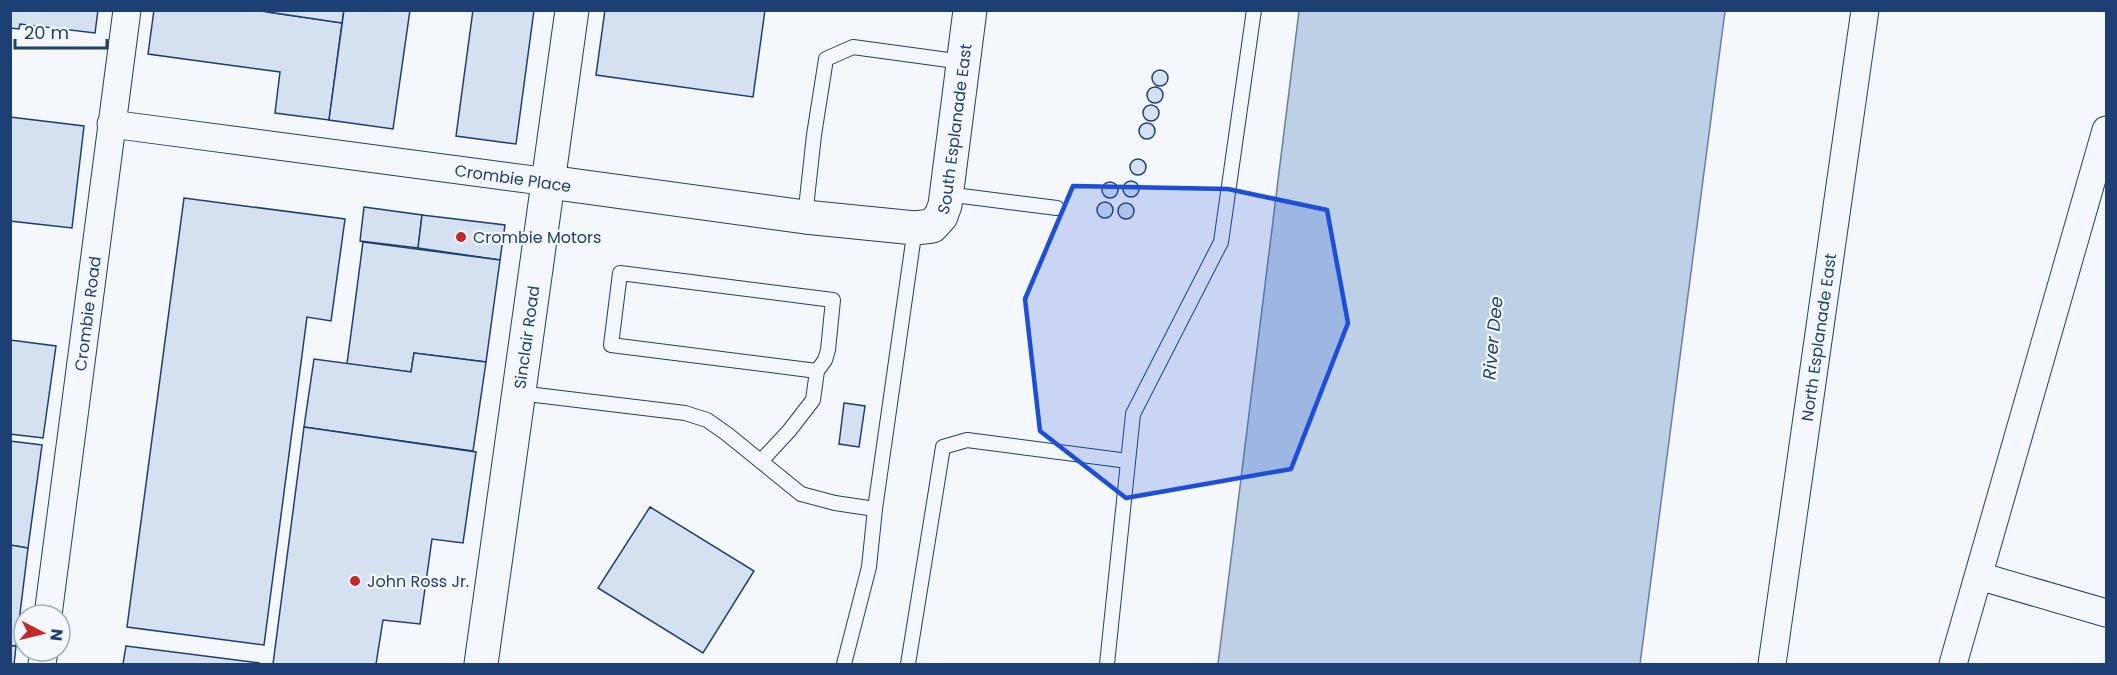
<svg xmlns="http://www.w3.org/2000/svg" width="2117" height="675" font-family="Poppins,sans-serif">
<rect width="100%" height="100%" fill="#f4f7fb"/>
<polygon fill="#bed0e5" stroke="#687fa3" stroke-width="1.5" points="1299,11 1725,11 1640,664 1218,664"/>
<g fill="#d5e0f0" stroke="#1d3f73" stroke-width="1.5">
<polygon points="10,10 98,10 95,33 20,24 19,29 10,28"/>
<polygon points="154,10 254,10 342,23 329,120 275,113 280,72 148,54"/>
<polygon points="268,10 344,10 342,23 268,12"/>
<polygon points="344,10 410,10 393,129 329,120"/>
<polygon points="473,10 534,10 516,144 456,136"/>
<polygon points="605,10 765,10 753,97 596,75"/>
<circle cx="1160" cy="78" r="8"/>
<circle cx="1155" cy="95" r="8"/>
<circle cx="1151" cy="113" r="8"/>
<polygon points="10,117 84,126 72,228 10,221"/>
<circle cx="1147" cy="131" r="8"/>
<circle cx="1138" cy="167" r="8"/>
<circle cx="1131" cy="189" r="8"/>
<circle cx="1110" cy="190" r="8"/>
<polygon points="184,198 345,219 331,321 307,317 264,645 127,627"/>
<circle cx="1105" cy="210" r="8"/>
<circle cx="1126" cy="211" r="8"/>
<polygon points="364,207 422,215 418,248 360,241"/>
<polygon points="422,215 505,225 500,260 418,248"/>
<polygon points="363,242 500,260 486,362 414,353 411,372 347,364"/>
<polygon points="10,340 56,346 43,438 10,434"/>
<polygon points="414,353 486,362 473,451 304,427 314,359 411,372"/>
<polygon points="844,403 865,406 859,447 839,444"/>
<polygon points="304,427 476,452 463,543 432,539 420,624 383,620 376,664 273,664"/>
<polygon points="10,441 42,445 28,548 10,545"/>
<polygon points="650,507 754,571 703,653 598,588"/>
<polygon points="10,545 28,548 16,646 10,646"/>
<polygon points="10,646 16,646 14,664 10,664"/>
<polygon points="126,646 259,663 259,664 123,664"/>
</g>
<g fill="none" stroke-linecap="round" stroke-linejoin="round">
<defs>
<g id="service">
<polyline points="946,194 1057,208"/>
<polyline points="805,217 814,135 826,59 853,47 963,62"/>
<polyline points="519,393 685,413 707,420 727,434 801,494 835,503 875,509 915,228"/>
<polyline points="761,461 789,431 813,400 817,371 825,360 828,350 833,300 620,273 611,345 817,371"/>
<polyline points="844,664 869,567 875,509"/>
<polyline points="908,664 943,447 967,440 1128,461"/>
<polyline points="1107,664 1133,414 1221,242 1254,10"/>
</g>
<g id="minor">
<polyline points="111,124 549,182"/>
<polyline points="1979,576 2106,613"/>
<path id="s1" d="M48 615 127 10"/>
<polyline points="42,664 44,651"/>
<path id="s2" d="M1772 664 1865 10"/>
<polyline points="1953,664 2106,130"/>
</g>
<g id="tertiary">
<path id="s3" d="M549 182 805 217 915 228 932 226 941 216 945 205 970 10"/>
<path id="s4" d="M481 664 572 10"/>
</g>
</defs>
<use href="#service" stroke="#1d3f73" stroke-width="16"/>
<use href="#minor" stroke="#1d3f73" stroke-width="29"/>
<use href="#tertiary" stroke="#1d3f73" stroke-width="35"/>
<use href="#service" stroke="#f4f7fb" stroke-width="14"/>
<use href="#minor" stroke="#f4f7fb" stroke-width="27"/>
<use href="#tertiary" stroke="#f4f7fb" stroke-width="33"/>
</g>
<path fill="#1d4ed8" fill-opacity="0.2" stroke="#1d4ed8" stroke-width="4.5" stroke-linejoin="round" d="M1073 186 1228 189 1327 210 1348 323 1291 469 1126 498 1040 431 1025 299Z"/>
<g fill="#c62828" stroke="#f4f7fb" stroke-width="2">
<circle cx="461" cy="237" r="6"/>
<circle cx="355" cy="581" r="6"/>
</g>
<g text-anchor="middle" stroke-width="4.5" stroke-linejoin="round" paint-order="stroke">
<g font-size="16" fill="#1d3f73" stroke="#f4f7fb">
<text dy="6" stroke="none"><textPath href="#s3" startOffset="488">South Esplanade East</textPath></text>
<text transform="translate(513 178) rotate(8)" y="6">Crombie Place</text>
<text dy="6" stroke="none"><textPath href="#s1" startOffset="304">Crombie Road</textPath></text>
<text dy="6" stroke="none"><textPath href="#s4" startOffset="330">Sinclair Road</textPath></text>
<text dy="6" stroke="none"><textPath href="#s2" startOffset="330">North Esplanade East</textPath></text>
</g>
<g font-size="16" fill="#1d3f73" stroke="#f4f7fb" text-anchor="start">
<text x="473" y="243">Crombie Motors</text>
<text x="367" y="587">John Ross Jr.</text>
</g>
<g font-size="18" font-style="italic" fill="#1d3f73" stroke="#f4f7fb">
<text transform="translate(1493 338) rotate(-85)" y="6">River Dee</text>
</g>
</g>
<rect width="2117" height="675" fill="none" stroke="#1d3f73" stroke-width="24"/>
<g transform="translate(42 633) rotate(97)"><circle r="28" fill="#f4f7fb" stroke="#9eadc5" stroke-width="1.5"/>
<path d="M0-4.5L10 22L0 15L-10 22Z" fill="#c62828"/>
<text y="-9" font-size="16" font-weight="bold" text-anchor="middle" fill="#1d3f73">N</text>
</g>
<path d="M15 39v9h92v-9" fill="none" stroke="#1d3f73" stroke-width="3"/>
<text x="24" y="39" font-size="18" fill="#1d3f73" stroke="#f4f7fb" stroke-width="4.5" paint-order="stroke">20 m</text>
</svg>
